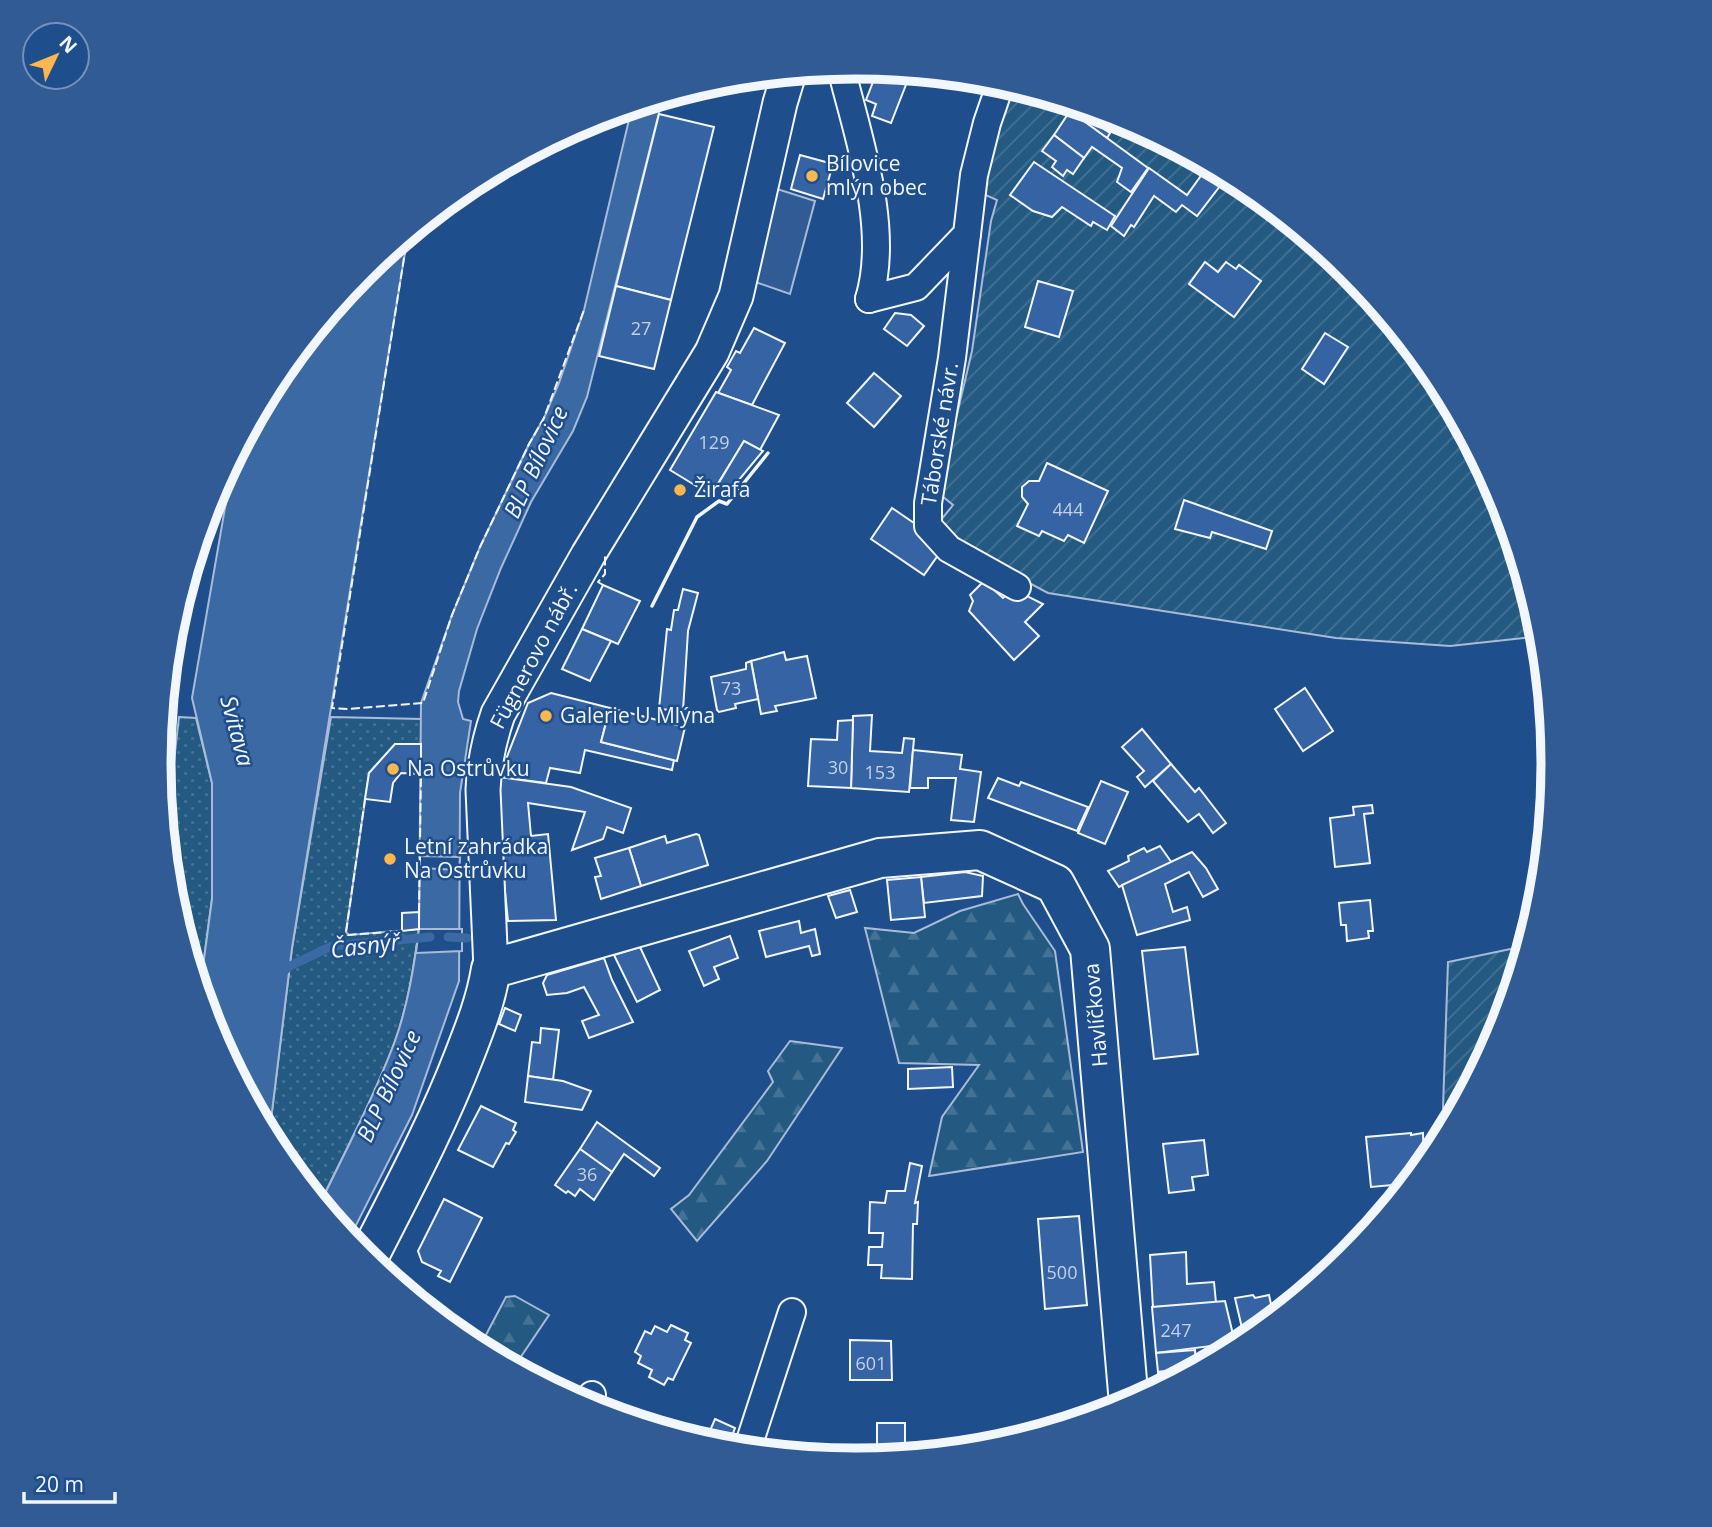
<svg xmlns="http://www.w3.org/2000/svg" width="1712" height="1527" font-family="'Open Sans',sans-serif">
<defs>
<pattern id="forest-firs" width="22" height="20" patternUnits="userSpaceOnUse" patternTransform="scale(1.75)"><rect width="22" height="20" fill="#245a82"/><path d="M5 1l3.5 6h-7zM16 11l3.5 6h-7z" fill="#447295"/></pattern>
<pattern id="park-dots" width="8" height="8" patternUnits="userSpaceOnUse" patternTransform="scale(1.75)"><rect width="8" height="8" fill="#245a82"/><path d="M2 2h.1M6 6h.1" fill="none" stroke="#447295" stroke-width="1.8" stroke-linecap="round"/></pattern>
<pattern id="garden-furrows" width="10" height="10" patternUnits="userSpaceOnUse" patternTransform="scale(1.75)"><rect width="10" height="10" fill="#245a82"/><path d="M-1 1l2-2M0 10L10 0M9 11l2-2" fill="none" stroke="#447295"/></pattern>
</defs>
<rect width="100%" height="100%" fill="#1f4e8c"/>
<g fill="url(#forest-firs)" stroke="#a8bbd7" stroke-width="2">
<polygon points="1018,894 1023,904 1055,951 1083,1152 929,1176 942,1117 979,1065 899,1063 865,928 914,933 960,911"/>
<polygon points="790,1041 842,1048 767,1161 697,1241 671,1209 689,1195 773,1082 768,1071"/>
<polygon points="515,1296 549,1315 514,1367 479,1348 506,1297"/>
</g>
<g fill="url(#park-dots)" stroke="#a8bbd7" stroke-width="2">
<polygon points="179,717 196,718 212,783 213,836 212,899 200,989 172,899 166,833"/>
<path d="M331 717 422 719 421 744H395L369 773 346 932 349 935 419 929C414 966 408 1005 395 1041 374 1097 346 1150 320 1203L276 1150 269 1136 292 948Z"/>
</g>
<g fill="url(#garden-furrows)" stroke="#a8bbd7" stroke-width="2">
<polygon points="1016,87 1123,120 1244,184 1349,271 1436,377 1500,497 1541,636 1450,646 1336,638 1048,593 952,542 941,520 953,505 942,496 940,486 972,351 991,221 997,200 981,193 1006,100"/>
<polygon points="1525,946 1500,1031 1457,1111 1456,1106 1443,1108 1448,962"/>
</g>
<polygon fill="#305b95" stroke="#a8bbd7" stroke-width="2" points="761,184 815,201 790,294 741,277"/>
<g fill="#3b69a3" stroke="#a8bbd7" stroke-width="2">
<path d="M663 97 587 397 573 431 531 502 501 568 477 629 459 691 458 702 463 719 471 721 460 793 459 981 412 1115 349 1239 320 1204C346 1150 374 1097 395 1041 408 1005 414 966 419 929L421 703 452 615 480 547 529 444 544 418 559 383 584 310 632 107Z"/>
<polygon points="408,234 292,948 269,1136 212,1030 200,989 212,899 212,783 192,698 234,456 277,376 363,270"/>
</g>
<g fill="#1f4e8c" stroke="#a8bbd7" stroke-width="2">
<polygon points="420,856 460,857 459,870 420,868"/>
<polygon points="419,929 462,929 462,951 416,953"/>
</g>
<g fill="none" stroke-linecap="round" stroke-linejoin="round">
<g stroke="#3b69a3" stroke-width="9">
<polyline points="448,937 467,938"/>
<polyline points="280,974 290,966 332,946 430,937"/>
</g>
</g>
<g fill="#3563a3" stroke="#f2f6ff" stroke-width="2">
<polygon points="878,69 911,72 891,123 872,116 876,104 866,100"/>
<polygon points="708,83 703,97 685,91"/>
<polygon points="1075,105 1103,114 1096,124 1110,133 1107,138 1071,112"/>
<polygon points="1070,111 1148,168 1131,192 1117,182 1122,168 1092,147 1084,158 1054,135"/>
<polygon points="659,114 714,127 671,300 616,286"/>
<polygon points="1054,135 1084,158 1073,174 1067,170 1063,176 1052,167 1056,161 1042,151"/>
<polygon points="800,155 833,164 823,199 791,189"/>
<polygon points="1034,162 1115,216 1107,230 1093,222 1091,226 1062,207 1052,217 1033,211 1010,195"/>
<polygon points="1208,165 1225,174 1219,182 1204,170"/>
<polygon points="1149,168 1187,195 1203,173 1220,186 1197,216 1182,205 1176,212 1154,196 1134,227 1131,225 1124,236 1111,226"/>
<polygon points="1205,262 1218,272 1226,262 1236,269 1239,265 1261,281 1234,317 1189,284"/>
<polygon points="1038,281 1073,291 1059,337 1025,327"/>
<polygon points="616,286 671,300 654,369 599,356"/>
<polygon points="895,313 911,315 924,326 907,346 884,329"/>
<polygon points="754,328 785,343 752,405 718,393 731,370 727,367 736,351 740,353"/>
<polygon points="1325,333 1348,347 1324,384 1302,369"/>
<polygon points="874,373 901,396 874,427 847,403"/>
<polygon points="716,392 779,415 760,450 744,441 711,495 670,470"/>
<polygon points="744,441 763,451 729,492 718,484"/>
<polygon points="1047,463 1108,491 1084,543 1068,535 1064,541 1042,531 1039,536 1017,526 1028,504 1022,497 1022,487 1029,481 1039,481"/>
<polygon points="1184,500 1272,531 1266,549 1212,532 1210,538 1175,529"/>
<polygon points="892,508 930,534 941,551 924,575 871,539"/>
<polygon points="982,583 993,589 1003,598 1013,589 1043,604 1025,622 1039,636 1014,660 969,611 973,601 970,595"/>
<polygon points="603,585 640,601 618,644 582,629"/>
<polygon points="683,589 698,593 688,631 683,711 659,709 667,629 671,630 674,610 678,610"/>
<polygon points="582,629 611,641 590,681 562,669"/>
<polygon points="784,652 786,660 807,656 816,698 775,706 777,711 761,714 751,661"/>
<polygon points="751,661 758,699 735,704 736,708 719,712 717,710 711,677 746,669 746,663"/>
<polygon points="1305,688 1333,731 1303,751 1275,709"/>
<polygon points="551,693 610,708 601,742 674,760 672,770 585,750 580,773 550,768 546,783 499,777 528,703"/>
<polygon points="610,708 685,727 677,761 601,742"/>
<polygon points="872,715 870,751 902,753 904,738 914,739 909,792 851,788 853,716"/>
<polygon points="853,720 851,788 808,786 811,739 837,740 838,721"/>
<polygon points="1142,729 1171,764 1145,787 1137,777 1144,771 1122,747"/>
<polygon points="395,744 421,744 421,774 401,773 393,783 390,802 365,799 369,773"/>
<polygon points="913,750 962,755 960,769 981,772 974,822 951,820 956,778 928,778 928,788 910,788"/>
<polygon points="1171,764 1195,792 1199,788 1226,823 1213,833 1199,814 1188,822 1153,781"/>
<polygon points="499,777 571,787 631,808 623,833 607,827 603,839 572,850 585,812 528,803 531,836 548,834 556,920 508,921 501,852"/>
<polygon points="998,778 1019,786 1021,782 1088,807 1077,831 988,798"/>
<polygon points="1101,781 1128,792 1105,844 1078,833"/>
<polygon points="1372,805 1373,813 1364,814 1370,863 1335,867 1330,818 1354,815 1353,807"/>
<polygon points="696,834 699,835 708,865 641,886 629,848 665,836 667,843"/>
<polygon points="1160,846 1172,863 1119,887 1108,871 1129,861 1128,856 1144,848 1147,852"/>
<polygon points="629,848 641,886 601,899 595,877 601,876 595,858"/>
<polygon points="1192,852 1206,868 1218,889 1203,897 1189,872 1165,884 1173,912 1187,907 1190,920 1137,935 1122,885"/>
<polygon points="965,872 983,876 982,896 924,903 921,877"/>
<polygon points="921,877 925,917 891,920 887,880"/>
<polygon points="850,890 857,912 836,918 828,896"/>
<polygon points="1370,900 1373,931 1368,931 1369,938 1347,941 1346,925 1341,925 1339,903"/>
<polygon points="419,912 419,929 402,931 402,913"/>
<polygon points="799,921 801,933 815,929 820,954 812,956 809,946 766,957 759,931"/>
<polygon points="730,936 738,958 714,967 719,979 704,986 689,951"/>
<polygon points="640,947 660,990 637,1002 614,955"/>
<polygon points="1185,947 1198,1054 1154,1059 1142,951"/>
<polygon points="604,958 612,980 633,1022 589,1038 582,1021 599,1015 584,987 567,993 547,995 543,983 547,975"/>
<polygon points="1508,987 1513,987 1507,1008 1505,994"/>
<polygon points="505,1008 521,1015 515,1031 499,1024"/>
<polygon points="541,1028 559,1030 553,1080 528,1076 532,1042 540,1043"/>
<polygon points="952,1067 953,1087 908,1089 908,1069"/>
<polygon points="528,1076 563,1081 591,1091 582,1110 525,1102"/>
<polygon points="481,1106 516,1123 513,1130 516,1132 509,1144 506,1143 493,1167 458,1150"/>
<polygon points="597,1122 660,1168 654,1176 624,1154 612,1172 580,1149"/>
<polygon points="1411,1133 1411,1135 1423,1133 1424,1165 1404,1189 1403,1184 1371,1187 1366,1137"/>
<polygon points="1204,1140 1208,1175 1192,1177 1194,1190 1169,1193 1163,1144"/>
<polygon points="580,1149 612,1172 594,1200 580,1189 575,1196 568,1191 566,1193 555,1185"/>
<polygon points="910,1163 922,1166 915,1203 918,1202 917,1224 913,1224 912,1279 881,1278 882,1265 868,1265 869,1247 882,1247 883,1233 869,1233 870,1202 885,1203 887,1191 905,1191"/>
<polygon points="444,1199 482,1218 450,1282 438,1276 441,1271 422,1262 418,1251"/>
<polygon points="1079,1216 1087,1305 1045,1309 1038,1219"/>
<polygon points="1186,1252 1187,1284 1214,1282 1216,1303 1153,1308 1150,1255"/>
<polygon points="1253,1295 1255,1298 1269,1295 1274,1318 1245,1341 1235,1298"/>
<polygon points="1225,1301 1235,1343 1156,1353 1152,1307"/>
<polygon points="671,1325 688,1333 685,1340 691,1343 673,1380 668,1378 664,1385 649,1377 652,1370 638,1363 641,1356 635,1352 645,1331 651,1334 655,1326 667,1332"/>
<polygon points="850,1340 891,1341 892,1380 850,1380"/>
<polygon points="1195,1350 1196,1368 1158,1372 1156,1353"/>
<polygon points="1195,1369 1159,1388 1158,1372"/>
<polygon points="715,1419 735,1428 727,1448 705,1442"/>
<rect x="877" y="1423" width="28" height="28"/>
<polygon points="678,1429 707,1443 676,1434"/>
</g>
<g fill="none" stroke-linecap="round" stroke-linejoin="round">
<defs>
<g id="minor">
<path d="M838 68 842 72C859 140 890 229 869 299"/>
<polyline points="967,234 952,358 928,503 928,526 949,549 1017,587"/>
<polyline points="869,299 916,287 967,234 974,175 987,123 997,94 1005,84"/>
<polyline points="587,1406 592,1395"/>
<polyline points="747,1450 792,1312"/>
</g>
<path id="tertiary" d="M491 969 483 790C484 763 489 740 498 714L588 555 712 352 736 296 780 103 789 73"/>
<path id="secondary" d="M367 1260C401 1193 437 1126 464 1056 475 1028 486 1000 491 969L880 858 980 850 1055 884 1090 949 1129 1404"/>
</defs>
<use href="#minor" stroke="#f2f6ff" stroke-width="30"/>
<use href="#tertiary" stroke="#f2f6ff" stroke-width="37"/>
<use href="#secondary" stroke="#f2f6ff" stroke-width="42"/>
<use href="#minor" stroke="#1f4e8c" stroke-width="26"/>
<use href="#tertiary" stroke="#1f4e8c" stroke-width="33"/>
<use href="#secondary" stroke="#1f4e8c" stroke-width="38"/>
<g stroke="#f2f6ff" stroke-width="2" stroke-dasharray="9 3.5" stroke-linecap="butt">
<polyline points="408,233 332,708 349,709 423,703 452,615 480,547 529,444 544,418 584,310"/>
<polyline points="603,585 598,582 605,574 605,556"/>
<polyline points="365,799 346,932 348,935 402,931"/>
<polyline points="419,912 421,774"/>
</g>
<polyline stroke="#f2f6ff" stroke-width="3.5" points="652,606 697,517 719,501 727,504 768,453"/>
</g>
<g fill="#ffb74d" stroke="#1f4e8c" stroke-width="2.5">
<circle cx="812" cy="176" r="7"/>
<circle cx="680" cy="490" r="7"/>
<circle cx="546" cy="716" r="7"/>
<circle cx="393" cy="769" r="7"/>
<circle cx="390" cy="859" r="7"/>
</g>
<g text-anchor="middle" stroke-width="5" stroke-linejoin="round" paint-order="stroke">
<g font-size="18" fill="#c3d1e8">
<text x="641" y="335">27</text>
<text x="714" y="449">129</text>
<text x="1068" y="516">444</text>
<text x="731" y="695">73</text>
<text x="838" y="774">30</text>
<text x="880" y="779">153</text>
<text x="587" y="1181">36</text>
<text x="1062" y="1279">500</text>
<text x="1176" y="1337">247</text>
<text x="871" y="1370">601</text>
</g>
<g font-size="21" fill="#f2f6ff" stroke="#1f4e8c" text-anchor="start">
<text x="826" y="171">Bílovice<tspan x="826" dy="24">mlýn obec</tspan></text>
<text x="694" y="497">Žirafa</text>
<text x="560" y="723">Galerie U Mlýna</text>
<text x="407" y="776">Na Ostrůvku</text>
<text x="404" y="854">Letní zahrádka<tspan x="404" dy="24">Na Ostrůvku</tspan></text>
</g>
<g font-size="21" fill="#f2f6ff" stroke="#1f4e8c">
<text transform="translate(940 434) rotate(-81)" y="7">Táborské návr.</text>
<text transform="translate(534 656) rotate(-62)" y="7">Fügnerovo nábř.</text>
<text transform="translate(1096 1015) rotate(-95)" y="7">Havlíčkova</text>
</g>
<g font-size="23" font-style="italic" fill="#f2f6ff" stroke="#1f4e8c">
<text transform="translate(536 462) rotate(-65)" y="8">BLP Bílovice</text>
<text transform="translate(237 731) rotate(75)" y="8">Svitava</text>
<text transform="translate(365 946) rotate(-7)" y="8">Časnýř</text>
<text transform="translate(389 1086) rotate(-65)" y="8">BLP Bílovice</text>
</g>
</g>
<path d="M0 0H1712V1527H0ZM855 79H857A684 684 0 0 1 1541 763V764A684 684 0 0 1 857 1448H855A684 684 0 0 1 171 764V763A684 684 0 0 1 855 79Z" fill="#305b95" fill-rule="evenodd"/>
<path fill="none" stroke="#f2f6ff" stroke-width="9" d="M855 79H857A684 684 0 0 1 1541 763V764A684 684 0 0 1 857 1448H855A684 684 0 0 1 171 764V763A684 684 0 0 1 855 79Z"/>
<g transform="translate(56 56) rotate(47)"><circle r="33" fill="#1f4e8c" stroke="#7391ba" stroke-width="2"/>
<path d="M0-5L12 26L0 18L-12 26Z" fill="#ffb74d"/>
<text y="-10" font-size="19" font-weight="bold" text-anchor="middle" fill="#f2f6ff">N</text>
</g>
<path d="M24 1492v10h91v-10" fill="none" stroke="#f2f6ff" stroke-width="3.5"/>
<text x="35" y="1492" font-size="21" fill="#f2f6ff" stroke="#1f4e8c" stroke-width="5" paint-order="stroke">20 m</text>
</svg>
